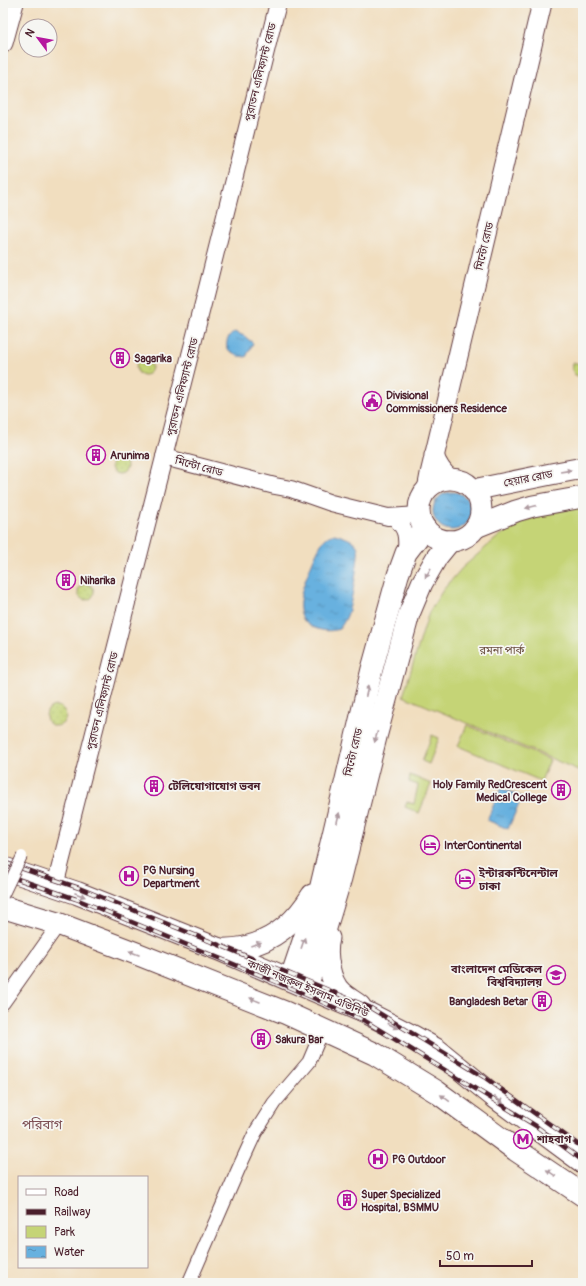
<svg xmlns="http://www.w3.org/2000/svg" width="586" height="1286" font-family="Pangolin,'Noto Sans Bengali',sans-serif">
<defs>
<pattern id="garden-dots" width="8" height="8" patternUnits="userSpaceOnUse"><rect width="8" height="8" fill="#c5d476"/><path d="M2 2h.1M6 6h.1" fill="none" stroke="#abb666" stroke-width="1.8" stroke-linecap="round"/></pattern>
<pattern id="water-ripples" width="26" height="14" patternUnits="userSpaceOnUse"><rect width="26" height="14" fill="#67b1df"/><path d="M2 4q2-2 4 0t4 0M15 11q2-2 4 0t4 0" fill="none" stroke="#578fb5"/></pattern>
</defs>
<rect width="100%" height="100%" fill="#f6f6f2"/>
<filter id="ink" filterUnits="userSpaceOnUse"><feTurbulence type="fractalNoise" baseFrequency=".025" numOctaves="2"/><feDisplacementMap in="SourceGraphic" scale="8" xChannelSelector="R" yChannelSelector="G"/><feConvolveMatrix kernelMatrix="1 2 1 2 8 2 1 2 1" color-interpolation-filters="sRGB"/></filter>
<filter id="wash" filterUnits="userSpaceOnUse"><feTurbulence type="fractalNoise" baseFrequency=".012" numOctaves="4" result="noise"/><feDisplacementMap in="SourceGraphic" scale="16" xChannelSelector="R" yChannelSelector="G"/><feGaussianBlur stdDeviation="0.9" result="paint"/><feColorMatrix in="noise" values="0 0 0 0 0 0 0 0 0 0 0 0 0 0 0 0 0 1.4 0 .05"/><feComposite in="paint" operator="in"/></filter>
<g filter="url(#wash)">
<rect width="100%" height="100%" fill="#f1debf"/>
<g fill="#c5d476" stroke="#887a50">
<polygon points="583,505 583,772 403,696 429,612 443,590 462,568 499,536 524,521 545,514"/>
<polygon points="467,725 550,760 541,781 458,746"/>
<polygon points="432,735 439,738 429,764 422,761"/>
<polygon points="410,775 431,784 419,813 405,807 407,802 414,804 418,785 409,782"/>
</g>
<g fill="url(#garden-dots)" stroke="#887a50">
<circle cx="144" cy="367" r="8"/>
<polygon points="573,362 583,365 583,379 574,374 572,368"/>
<circle cx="119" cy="466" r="8"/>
<circle cx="86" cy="592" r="8"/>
<circle cx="56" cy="716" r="10"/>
</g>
<g fill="url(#water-ripples)" stroke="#586885">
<path d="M235 332 244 336 253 343 246 357 238 356 227 349C226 341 227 337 235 332Z"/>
<circle cx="452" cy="511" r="19"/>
<path d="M335 534C343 537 355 539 358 548 360 553 351 605 348 613 346 619 343 624 339 629 329 632 322 631 312 627 290 616 303 586 310 568 313 561 320 543 326 538 328 536 332 535 335 534Z"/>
<polygon points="501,788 522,797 508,829 487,820"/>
</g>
</g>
<g filter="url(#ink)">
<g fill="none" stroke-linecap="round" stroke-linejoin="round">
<defs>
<g id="minor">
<polyline points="3,1003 59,924"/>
<polyline points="189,1283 238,1170 255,1133 274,1103 309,1062 323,1029"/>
</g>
<g id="tertiary">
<polyline points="164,457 275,486 291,489 331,503 388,517 419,515"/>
<path d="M394 517C407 529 407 536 406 553"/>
<polyline points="55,886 205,296 278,3"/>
</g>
<g id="secondary">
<polyline points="3,43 14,3"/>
<path d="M434 455C437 465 442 472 450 479"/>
<polyline points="427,490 430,474 542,3"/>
</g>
<g id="primary">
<circle cx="450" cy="510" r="31"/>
<polyline points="473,490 551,474 583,468"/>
<polyline points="476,527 516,511 533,506 583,497"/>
<path d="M329 938C325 953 329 982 342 993 347 998 354 1001 360 1006"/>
<path d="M218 949C260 951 290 931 312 895"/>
<polyline points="290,980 319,894 372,669 398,575 406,553 425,528"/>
<polyline points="307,987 326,928 341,878 376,737 409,614 422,583 437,557 450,541"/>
</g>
<g id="trunk">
<polyline points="3,868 77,893 218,949 367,1013 414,1037 437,1050 495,1097 583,1162"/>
<polyline points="3,907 59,924 135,953 286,1013 375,1054 437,1092 516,1150 583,1195"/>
</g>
</defs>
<use href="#minor" stroke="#633c41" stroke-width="15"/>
<use href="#tertiary" stroke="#633c41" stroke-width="18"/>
<use href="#secondary" stroke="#633c41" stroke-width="21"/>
<use href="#primary" stroke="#633c41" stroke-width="23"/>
<use href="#trunk" stroke="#633c41" stroke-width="24"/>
<use href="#minor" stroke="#fff" stroke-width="13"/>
<use href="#tertiary" stroke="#fff" stroke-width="16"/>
<use href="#secondary" stroke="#fff" stroke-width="19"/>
<use href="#primary" stroke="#fff" stroke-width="21"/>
<use href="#trunk" stroke="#fff" stroke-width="22"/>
<defs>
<g id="rail">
<polyline points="3,862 79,888 288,973 369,1007 484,1077 583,1148"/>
<polyline points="3,874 76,899 284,985 365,1021 536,1126 583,1161"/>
</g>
</defs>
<use href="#rail" stroke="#4a1f2b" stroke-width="4.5"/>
<use href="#rail" stroke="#f6f6f2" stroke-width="3" stroke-dasharray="9" stroke-linecap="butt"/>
<defs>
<polyline id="pedestrian-bridge" points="3,896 22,856"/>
</defs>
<use href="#pedestrian-bridge" stroke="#633c41" stroke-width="12" stroke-linecap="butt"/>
<use href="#pedestrian-bridge" stroke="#fff" stroke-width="10"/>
</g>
<defs><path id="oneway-solid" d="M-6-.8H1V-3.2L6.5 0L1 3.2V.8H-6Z"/></defs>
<g fill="#ae9aa0">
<use href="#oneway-solid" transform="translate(566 471) rotate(-9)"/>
<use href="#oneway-solid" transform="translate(531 507) rotate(166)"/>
<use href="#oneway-solid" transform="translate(428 573) rotate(120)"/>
<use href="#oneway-solid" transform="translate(367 691) rotate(-77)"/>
<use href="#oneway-solid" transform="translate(376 737) rotate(105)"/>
<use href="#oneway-solid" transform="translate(338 818) rotate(-77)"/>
<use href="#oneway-solid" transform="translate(80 895) rotate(21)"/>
<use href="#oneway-solid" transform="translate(303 943) rotate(-71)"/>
<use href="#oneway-solid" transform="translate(256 944) rotate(-19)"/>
<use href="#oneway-solid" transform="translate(134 953) rotate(-159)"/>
<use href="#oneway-solid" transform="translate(255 1000) rotate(-158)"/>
<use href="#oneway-solid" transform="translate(393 1026) rotate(27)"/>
<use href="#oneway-solid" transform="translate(445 1098) rotate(-144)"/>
<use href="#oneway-solid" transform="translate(499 1100) rotate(38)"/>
<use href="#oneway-solid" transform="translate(551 1173) rotate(-146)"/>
</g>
</g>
<defs>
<symbol id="building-ring" viewBox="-11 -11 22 22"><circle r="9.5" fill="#f6f6f2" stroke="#b5179e" stroke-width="1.5"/><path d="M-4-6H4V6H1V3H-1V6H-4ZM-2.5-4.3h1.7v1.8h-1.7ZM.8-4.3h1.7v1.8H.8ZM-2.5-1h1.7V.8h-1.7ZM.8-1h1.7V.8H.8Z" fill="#b5179e"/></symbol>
<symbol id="civic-ring" viewBox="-11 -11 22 22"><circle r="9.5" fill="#f6f6f2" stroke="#b5179e" stroke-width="1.5"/><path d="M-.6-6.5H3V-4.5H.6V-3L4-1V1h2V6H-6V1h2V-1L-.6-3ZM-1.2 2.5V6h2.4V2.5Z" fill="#b5179e"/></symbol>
<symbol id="hotel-ring" viewBox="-11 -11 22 22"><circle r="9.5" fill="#f6f6f2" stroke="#b5179e" stroke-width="1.5"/><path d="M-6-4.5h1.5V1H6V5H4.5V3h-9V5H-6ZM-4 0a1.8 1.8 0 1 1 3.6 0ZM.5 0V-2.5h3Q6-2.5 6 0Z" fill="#b5179e"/></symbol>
<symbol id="hospital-ring" viewBox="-11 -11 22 22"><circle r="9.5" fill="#f6f6f2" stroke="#b5179e" stroke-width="1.5"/><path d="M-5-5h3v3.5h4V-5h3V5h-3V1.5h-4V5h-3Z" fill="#b5179e"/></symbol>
<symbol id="university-ring" viewBox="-11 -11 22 22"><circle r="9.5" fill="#f6f6f2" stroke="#b5179e" stroke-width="1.5"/><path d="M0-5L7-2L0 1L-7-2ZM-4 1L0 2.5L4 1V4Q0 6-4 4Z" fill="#b5179e"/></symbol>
<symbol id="metro-ring" viewBox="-11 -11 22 22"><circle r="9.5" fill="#f6f6f2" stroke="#b5179e" stroke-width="1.5"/><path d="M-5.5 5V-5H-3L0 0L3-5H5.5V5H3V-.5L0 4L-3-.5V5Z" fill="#b5179e"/></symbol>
</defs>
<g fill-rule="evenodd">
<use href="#building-ring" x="109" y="347" width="22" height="22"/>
<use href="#civic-ring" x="361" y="390" width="22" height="22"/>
<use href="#building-ring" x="85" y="444" width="22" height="22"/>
<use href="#building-ring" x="55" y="569" width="22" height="22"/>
<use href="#building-ring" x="143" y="775" width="22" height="22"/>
<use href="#building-ring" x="550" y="779" width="22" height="22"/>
<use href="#hotel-ring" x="419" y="834" width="22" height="22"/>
<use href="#hospital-ring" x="118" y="865" width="22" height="22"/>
<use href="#hotel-ring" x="454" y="868" width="22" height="22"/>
<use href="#university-ring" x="545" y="964" width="22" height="22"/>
<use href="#building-ring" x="531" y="990" width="22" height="22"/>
<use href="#building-ring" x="250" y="1028" width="22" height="22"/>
<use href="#metro-ring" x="512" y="1128" width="22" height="22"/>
<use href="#hospital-ring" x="367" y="1148" width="22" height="22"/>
<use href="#building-ring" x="336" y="1189" width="22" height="22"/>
</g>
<g text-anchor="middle" stroke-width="3.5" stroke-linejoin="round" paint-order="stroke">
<g font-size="11" fill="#4a1f2b" stroke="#f6f6f2">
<text transform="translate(260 72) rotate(-76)" y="4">পুরাতন এলিফ্যান্ট রোড</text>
<text transform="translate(484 246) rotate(-77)" y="4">মিন্টো রোড</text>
<text transform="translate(182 387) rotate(-76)" y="4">পুরাতন এলিফ্যান্ট রোড</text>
<text transform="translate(199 466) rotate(15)" y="4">মিন্টো রোড</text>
<text transform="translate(528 478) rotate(-11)" y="4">হেয়ার রোড</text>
<text transform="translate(102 701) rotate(-76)" y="4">পুরাতন এলিফ্যান্ট রোড</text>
<text transform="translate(353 752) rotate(-77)" y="4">মিন্টো রোড</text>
<text transform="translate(308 988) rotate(23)" y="4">কাজী নজরুল ইসলাম এভিনিউ</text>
</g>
<g font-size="11" font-weight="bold" fill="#4a1f2b" stroke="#f6f6f2" text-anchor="start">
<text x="134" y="362">Sagarika</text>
<text x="386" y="399">Divisional<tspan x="386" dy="13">Commissioners Residence</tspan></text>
<text x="110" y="459">Arunima</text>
<text x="80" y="584">Niharika</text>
<text x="547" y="788" text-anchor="end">Holy Family RedCrescent<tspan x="547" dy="13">Medical College</tspan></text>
<text x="168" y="790">টেলিযোগাযোগ ভবন</text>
<text x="444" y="849">InterContinental</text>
<text x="143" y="874">PG Nursing<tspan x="143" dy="13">Department</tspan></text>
<text x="479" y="877">ইন্টারকন্টিনেন্টাল<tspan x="479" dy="13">ঢাকা</tspan></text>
<text x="542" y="973" text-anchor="end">বাংলাদেশ মেডিকেল<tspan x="542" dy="13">বিশ্ববিদ্যালয়</tspan></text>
<text x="528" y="1005" text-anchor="end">Bangladesh Betar</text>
<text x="275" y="1043">Sakura Bar</text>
<text x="537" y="1143">শাহবাগ</text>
<text x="392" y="1163">PG Outdoor</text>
<text x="361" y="1198">Super Specialized<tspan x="361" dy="13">Hospital, BSMMU</tspan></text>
</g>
<g font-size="11" fill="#694c3e" stroke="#f6f6f2">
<text x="502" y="654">রমনা পার্ক</text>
</g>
<g font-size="13" fill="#7c4e53" stroke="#f6f6f2">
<text x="42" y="1129">পরিবাগ</text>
</g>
</g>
<rect width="586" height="1286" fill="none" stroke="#f6f6f2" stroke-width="16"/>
<rect x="18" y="1176" width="130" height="92" fill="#f6f6f2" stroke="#b1a0a2"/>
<rect x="26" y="1189" width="20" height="6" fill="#ffffff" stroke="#b1a0a2"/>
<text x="54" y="1196" font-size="12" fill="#4a1f2b">Road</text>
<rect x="26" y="1209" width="20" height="6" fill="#4a1f2b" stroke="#b1a0a2"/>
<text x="54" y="1216" font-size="12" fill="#4a1f2b">Railway</text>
<rect x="26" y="1226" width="20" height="12" fill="#c5d476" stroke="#b1a0a2"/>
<text x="54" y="1236" font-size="12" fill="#4a1f2b">Park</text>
<rect x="26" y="1246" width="20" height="12" fill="url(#water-ripples)" stroke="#b1a0a2"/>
<text x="54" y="1256" font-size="12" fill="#4a1f2b">Water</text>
<g transform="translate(38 38) rotate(302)"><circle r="19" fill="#f6f6f2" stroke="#b1a0a2"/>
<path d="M0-3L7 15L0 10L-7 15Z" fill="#b5179e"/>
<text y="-6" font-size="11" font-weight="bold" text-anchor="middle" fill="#4a1f2b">N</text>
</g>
<path d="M440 1260v6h92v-6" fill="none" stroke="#4a1f2b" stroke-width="2"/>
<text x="446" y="1260" font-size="12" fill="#4a1f2b" stroke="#f6f6f2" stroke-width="3" paint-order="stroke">50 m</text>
</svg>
